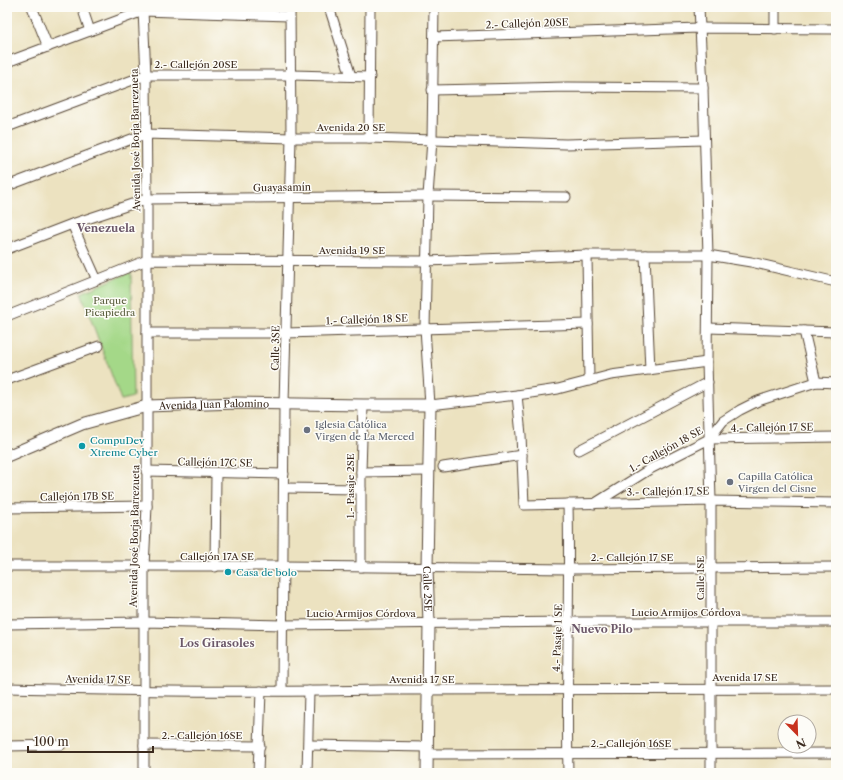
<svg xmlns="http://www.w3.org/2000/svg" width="843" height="780" font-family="'Libre Caslon Text',serif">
<rect width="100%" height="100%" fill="#fdfcf7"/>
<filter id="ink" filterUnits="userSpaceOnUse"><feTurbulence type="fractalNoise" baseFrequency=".025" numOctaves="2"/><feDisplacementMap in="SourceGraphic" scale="8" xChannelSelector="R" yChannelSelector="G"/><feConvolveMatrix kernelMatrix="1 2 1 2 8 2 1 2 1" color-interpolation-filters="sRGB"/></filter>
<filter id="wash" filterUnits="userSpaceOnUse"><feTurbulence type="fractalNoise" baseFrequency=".012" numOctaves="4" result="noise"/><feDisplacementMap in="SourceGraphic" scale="16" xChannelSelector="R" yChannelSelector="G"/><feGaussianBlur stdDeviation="0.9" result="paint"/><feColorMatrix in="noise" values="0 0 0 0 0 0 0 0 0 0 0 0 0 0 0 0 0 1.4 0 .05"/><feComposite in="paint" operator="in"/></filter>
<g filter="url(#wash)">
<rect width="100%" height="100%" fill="#ece2c0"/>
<polygon fill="#a4d888" stroke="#708153" points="131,272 133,397 121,400 81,293"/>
</g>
<g filter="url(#ink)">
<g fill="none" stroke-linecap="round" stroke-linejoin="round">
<defs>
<g id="minor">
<polyline points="32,7 48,47"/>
<polyline points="82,7 90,31"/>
<polyline points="329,7 351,76"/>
<polyline points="434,7 432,140 428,196 425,328 430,405 517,395 558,389 611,375 707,362"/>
<polyline points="699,7 703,88 708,255 707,362 711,501 711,773"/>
<polyline points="143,11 146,75 147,199 147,506 144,567 144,773"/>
<polyline points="775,29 775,7"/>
<polyline points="434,37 699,28 836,29"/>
<polyline points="7,62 143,11 289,16"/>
<polyline points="432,90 567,87 703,88"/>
<polyline points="7,127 146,75 292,75 370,77"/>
<polyline points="369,138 370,7"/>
<polyline points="7,186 145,134 291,138 369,138 566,144 704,140"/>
<polyline points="72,224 97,280"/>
<polyline points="7,249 72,224 147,199 428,196 566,197"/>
<polyline points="587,255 589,381"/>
<polyline points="645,255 650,370"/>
<polyline points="7,316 147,260 426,261 587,255 708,255 751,262 836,282"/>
<polyline points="708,328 836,332"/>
<polyline points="804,331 816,382"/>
<polyline points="147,333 286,333 588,324"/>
<polyline points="7,380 99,346"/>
<polyline points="517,395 521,435 524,505 711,501 836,503"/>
<polyline points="709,439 836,437"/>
<polyline points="579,450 708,382"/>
<polyline points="443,467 522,455"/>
<polyline points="146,471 284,474"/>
<polyline points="361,472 429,471"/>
<polyline points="284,488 361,489"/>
<polyline points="594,504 650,469 709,439 723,421 740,410 758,401 816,382 836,383"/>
<polyline points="7,508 147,506"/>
<polyline points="7,566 282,566 570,569 836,567"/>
<polyline points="215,567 216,473"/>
<polyline points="361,567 361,472 363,405"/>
<polyline points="7,624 144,622 283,625 569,622 836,622"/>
<path d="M7 688C131 691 255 693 380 690L836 689"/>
<polyline points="282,690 284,404 291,138 290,7"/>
<polyline points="144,745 260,746"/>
<polyline points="309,745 427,747"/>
<polyline points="7,746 61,745"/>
<polyline points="427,754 836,753"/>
<polyline points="258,773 261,691"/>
<polyline points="307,773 309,691"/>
<path d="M568 773C566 683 570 594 568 504"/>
</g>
<g id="tertiary">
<path id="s1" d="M7 456 82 424 147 406 237 403 363 405H430L427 568 429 623 427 773"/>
</g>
</defs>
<use href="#minor" stroke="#564636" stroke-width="11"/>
<use href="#tertiary" stroke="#564636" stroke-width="13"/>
<use href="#minor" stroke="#fff" stroke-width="9"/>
<use href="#tertiary" stroke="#fff" stroke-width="11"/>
</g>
</g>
<g fill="#6b7280" stroke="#fdfcf7" stroke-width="1.5">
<circle cx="307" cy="430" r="4"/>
<circle cx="730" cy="482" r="4"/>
</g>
<g fill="#0f9aa8" stroke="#fdfcf7" stroke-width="1.5">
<circle cx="82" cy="446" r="4"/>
<circle cx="228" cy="572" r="4"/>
</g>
<g text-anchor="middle" stroke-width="3" stroke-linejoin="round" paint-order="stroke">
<g font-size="10" fill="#3b2a1e" stroke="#fdfcf7">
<text transform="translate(527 23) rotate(-2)" y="4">2.- Callejón 20SE</text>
<text x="196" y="68">2.- Callejón 20SE</text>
<text x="351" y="131">Avenida 20 SE</text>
<text transform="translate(135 140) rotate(-91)" y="4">Avenida José Borja Barrezueta</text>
<text transform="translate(282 187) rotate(-1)" y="4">Guayasamín</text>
<text x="352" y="254">Avenida 19 SE</text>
<text transform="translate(367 319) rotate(-2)" y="4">1.- Callejón 18 SE</text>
<text transform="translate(275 348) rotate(-89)" y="4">Calle 3SE</text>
<text dy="4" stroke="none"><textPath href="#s1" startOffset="216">Avenida Juan Palomino</textPath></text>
<text transform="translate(772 427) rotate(-1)" y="4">4.- Callejón 17 SE</text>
<text transform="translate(666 449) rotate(-29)" y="4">1.- Callejón 18 SE</text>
<text transform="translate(215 462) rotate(1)" y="4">Callejón 17C SE</text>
<text transform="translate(350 486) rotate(-90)" y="4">1.- Pasaje 2SE</text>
<text transform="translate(668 491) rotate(-1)" y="4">3.- Callejón 17 SE</text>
<text transform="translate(77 496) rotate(-1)" y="4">Callejón 17B SE</text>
<text transform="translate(134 536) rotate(-89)" y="4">Avenida José Borja Barrezueta</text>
<text x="217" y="560">Callejón 17A SE</text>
<text x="632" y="561">2.- Callejón 17 SE</text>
<text transform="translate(700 578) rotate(-90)" y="4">Calle 1SE</text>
<text dy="4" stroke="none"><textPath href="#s1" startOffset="616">Calle 2SE</textPath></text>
<text x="686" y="616">Lucio Armijos Córdova</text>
<text x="361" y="617">Lucio Armijos Córdova</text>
<text transform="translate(557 638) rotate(-88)" y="4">4.- Pasaje 1 SE</text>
<text x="745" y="681">Avenida 17 SE</text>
<text transform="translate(98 679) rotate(1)" y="4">Avenida 17 SE</text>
<text x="422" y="683">Avenida 17 SE</text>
<text x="202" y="739">2.- Callejón 16SE</text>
<text x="631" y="747">2.- Callejón 16SE</text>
</g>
<g font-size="10" fill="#5a5e3e" stroke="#fdfcf7">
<text x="110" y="304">Parque<tspan x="110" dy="12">Picapiedra</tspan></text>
</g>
<g font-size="10" fill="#5b616d" stroke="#fdfcf7" text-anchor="start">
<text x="315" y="428">Iglesia Católica<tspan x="315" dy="12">Virgen de La Merced</tspan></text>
<text x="738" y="480">Capilla Católica<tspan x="738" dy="12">Virgen del Cisne</tspan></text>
</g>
<g font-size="10" fill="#0d838f" stroke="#fdfcf7" text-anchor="start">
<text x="90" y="444">CompuDev<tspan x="90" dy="12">Xtreme Cyber</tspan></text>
<text x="236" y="576">Casa de bolo</text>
</g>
<g font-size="11" font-weight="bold" fill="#6c5869" stroke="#fdfcf7">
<text x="106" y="232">Venezuela</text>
<text x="602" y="633">Nuevo Pilo</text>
<text x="217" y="647">Los Girasoles</text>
</g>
</g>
<rect width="843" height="780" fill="none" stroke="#fdfcf7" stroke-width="24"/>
<g transform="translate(797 734) rotate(157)"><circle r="19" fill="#fdfcf7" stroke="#afa8a0"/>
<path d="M0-3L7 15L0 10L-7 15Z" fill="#c8321e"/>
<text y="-6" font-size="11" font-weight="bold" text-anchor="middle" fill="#3b2a1e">N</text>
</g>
<path d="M28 746v6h125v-6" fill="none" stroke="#3b2a1e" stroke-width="2"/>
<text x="34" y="746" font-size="12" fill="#3b2a1e" stroke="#fdfcf7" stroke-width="3" paint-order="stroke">100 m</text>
</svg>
